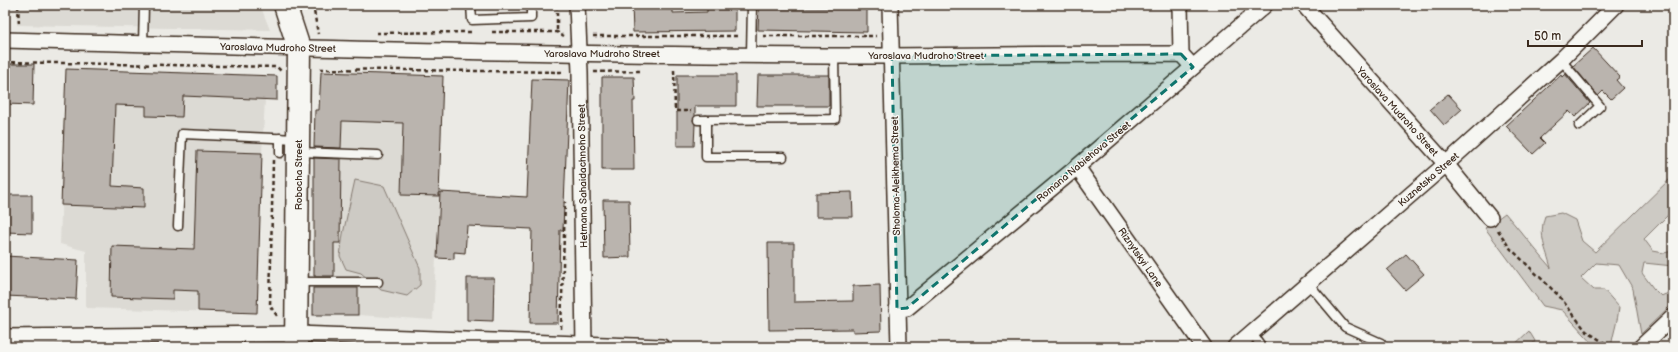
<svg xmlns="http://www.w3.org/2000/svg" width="1678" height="352" font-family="'Balsamiq Sans',sans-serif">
<rect width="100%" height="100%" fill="#ebeae5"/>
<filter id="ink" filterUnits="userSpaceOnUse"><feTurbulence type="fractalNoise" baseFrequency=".025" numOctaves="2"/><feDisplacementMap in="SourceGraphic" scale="8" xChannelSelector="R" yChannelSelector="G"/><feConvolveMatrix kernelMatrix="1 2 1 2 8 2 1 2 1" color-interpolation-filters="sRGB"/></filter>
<g filter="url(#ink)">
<g fill="#dcdad4">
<polygon points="17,5 260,5 270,30 17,25"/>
<polygon points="66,69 277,76 277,100 265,100 262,153 257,313 86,308 86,251 60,244"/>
<polygon points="315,110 342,111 403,123 401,194 439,196 433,320 358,315 313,315"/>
</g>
<g fill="#cdcac4" stroke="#847a71">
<path d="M1673 176V210L1644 239 1653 251 1664 253 1673 251V266L1644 263 1642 273 1653 288 1661 296 1671 292 1673 293V303L1641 334 1633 289 1619 265 1596 263 1581 278 1594 290H1604L1619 307C1618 321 1613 333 1611 347H1596L1562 310 1543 306 1485 228 1505 213 1551 268C1546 248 1538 237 1545 216L1561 213 1575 220 1582 241 1595 252Z"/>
<polygon points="355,180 384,186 420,268 420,285 407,296 381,290 361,273 346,269 340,256 343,234"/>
<polygon points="1529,331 1535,341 1531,347 1512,347"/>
</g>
<g fill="#bab4ae" stroke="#3b2a1e">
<polygon points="632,5 673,5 673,13 707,12 707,5 735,5 735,31 633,32"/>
<polygon points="759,5 788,5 788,7 867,8 867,32 758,30"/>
<polygon points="1593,48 1620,77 1616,80 1623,88 1611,99 1603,91 1598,96 1573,66"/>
<polygon points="5,64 34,64 33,105 5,104"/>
<polygon points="66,69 277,76 277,100 183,96 182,117 146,116 146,106 115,105 112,186 144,188 144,208 61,205"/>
<polygon points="321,72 443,76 439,196 401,195 403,123 342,121 341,148 314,147 315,110 319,110"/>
<polygon points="1565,74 1590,103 1575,117 1569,111 1540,138 1545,143 1533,154 1506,126 1561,75 1562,77"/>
<polygon points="677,75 736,75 736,106 695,106 695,116 693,120 695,124 694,146 677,146"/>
<polygon points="758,75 829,75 829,106 757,106"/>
<polygon points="602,77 634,77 635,101 633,101 634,170 602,170"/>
<polygon points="532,79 569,80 563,230 560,230 558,323 530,323 532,229 467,226 465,253 454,252 454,259 437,258 440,192 527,197"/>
<polygon points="1448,94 1462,109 1444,125 1430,109"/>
<polygon points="197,151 262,153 257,313 198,311 198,291 173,290 173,299 111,297 112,246 194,249"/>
<polygon points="314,158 341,159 340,243 334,243 334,276 314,276"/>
<polygon points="852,192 853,217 816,217 816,193"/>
<polygon points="5,195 32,195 32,233 5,232"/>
<polygon points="603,200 629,200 630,257 604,258"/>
<polygon points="768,243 794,243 794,302 853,301 853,286 880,285 881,331 853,332 853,329 769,330"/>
<polygon points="1406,254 1424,274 1405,290 1387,270"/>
<polygon points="5,256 78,260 76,299 5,296"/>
<polygon points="467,278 494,278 493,321 467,320"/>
<rect x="313" y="288" width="45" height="27"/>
</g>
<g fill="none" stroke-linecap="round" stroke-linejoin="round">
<defs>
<g id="lane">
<polyline points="471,5 472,20 531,18 531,5"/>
<polyline points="143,44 144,5"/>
<polyline points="751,54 752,5"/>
<polyline points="1561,60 1600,106 1579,126"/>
<polyline points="698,120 835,119 834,55"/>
<polyline points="706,120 706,157 783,157"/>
<polyline points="299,152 378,155"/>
<polyline points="280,153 280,138"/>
<polyline points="178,226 182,134 298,139"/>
<polyline points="298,282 378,282"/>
<polyline points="1308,283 1345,327 1381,343"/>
<polyline points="1251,332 1262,347"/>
<polyline points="163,347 163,335"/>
</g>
<g id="street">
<polyline points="577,5 580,72 584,347"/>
<polyline points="890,5 899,347"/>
<polyline points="1180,5 1181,54"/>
<polyline points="1304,5 1446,164 1490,218"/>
<path d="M5 40C300 48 596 56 891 56 988 55 1084 54 1181 54L1193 67"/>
<polyline points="1077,167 1204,347"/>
<polyline points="897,309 907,308 1077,167 1265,5"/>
<polyline points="5,337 296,334 662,347"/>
<polyline points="1235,347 1446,164 1561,60 1616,5"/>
<polyline points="1641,347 1673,317"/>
</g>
<polyline id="secondary" points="285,5 299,48 296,347"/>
</defs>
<use href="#lane" stroke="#3b2a1e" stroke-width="11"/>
<use href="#street" stroke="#3b2a1e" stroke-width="18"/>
<use href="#secondary" stroke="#3b2a1e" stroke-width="25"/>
<g stroke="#3b2a1e" stroke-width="2.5" stroke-dasharray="4 3" stroke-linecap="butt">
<polyline points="18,5 19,26"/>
<polyline points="313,5 318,34"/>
<polyline points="557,5 557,32"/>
<polyline points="492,32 557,32 564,36"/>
<polyline points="376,33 471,32"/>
<polyline points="593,36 740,36"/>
<polyline points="763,36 876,36"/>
<polyline points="5,62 277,67 281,71"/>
<polyline points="320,69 565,72"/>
<polyline points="674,70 675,111 691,111"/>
<polyline points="594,72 641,71"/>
<polyline points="273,160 270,306 278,317"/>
<polyline points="1498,230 1509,247 1560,297 1586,331 1611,347"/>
<polyline points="561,329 565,202"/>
</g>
<use href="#lane" stroke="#f6f6f2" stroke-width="8"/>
<use href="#street" stroke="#f6f6f2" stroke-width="15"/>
<use href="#secondary" stroke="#f6f6f2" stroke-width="22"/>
</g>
</g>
<path fill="#0f766e" fill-opacity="0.2" stroke="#0f766e" stroke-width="3" stroke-dasharray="8 5" stroke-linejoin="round" d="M1181 54 1193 67 907 308 897 309 892 56Z"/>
<g text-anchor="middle" stroke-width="3" stroke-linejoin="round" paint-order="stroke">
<g font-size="10" fill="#3b2a1e" stroke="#f6f6f2">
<text transform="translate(278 47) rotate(1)" y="4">Yaroslava Mudroho Street</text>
<text x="602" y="57">Yaroslava Mudroho Street</text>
<text x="926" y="59">Yaroslava Mudroho Street</text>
<text transform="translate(1398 111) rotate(48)" y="4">Yaroslava Mudroho Street</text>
<text transform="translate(1083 161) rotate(-40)" y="4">Romana Nabiehova Street</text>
<text transform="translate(298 175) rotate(-90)" y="4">Robocha Street</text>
<text transform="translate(582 176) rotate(-91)" y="4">Hetmana Sahaidachnoho Street</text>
<text transform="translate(895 176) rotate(-91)" y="4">Sholoma-Aleikhema Street</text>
<text transform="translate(1428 179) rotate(-41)" y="4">Kuznetska Street</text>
<text transform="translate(1141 257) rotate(55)" y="4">Riznytskyi Lane</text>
</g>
</g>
<rect width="1678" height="352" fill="none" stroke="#f6f6f2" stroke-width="20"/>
<rect x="10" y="10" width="1658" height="332" fill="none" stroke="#3b2a1e" stroke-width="1.5" filter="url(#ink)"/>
<path d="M1528 40v6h114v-6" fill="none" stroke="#3b2a1e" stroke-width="2"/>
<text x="1534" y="40" font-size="12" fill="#3b2a1e" stroke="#f6f6f2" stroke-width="3" paint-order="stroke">50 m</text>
</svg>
